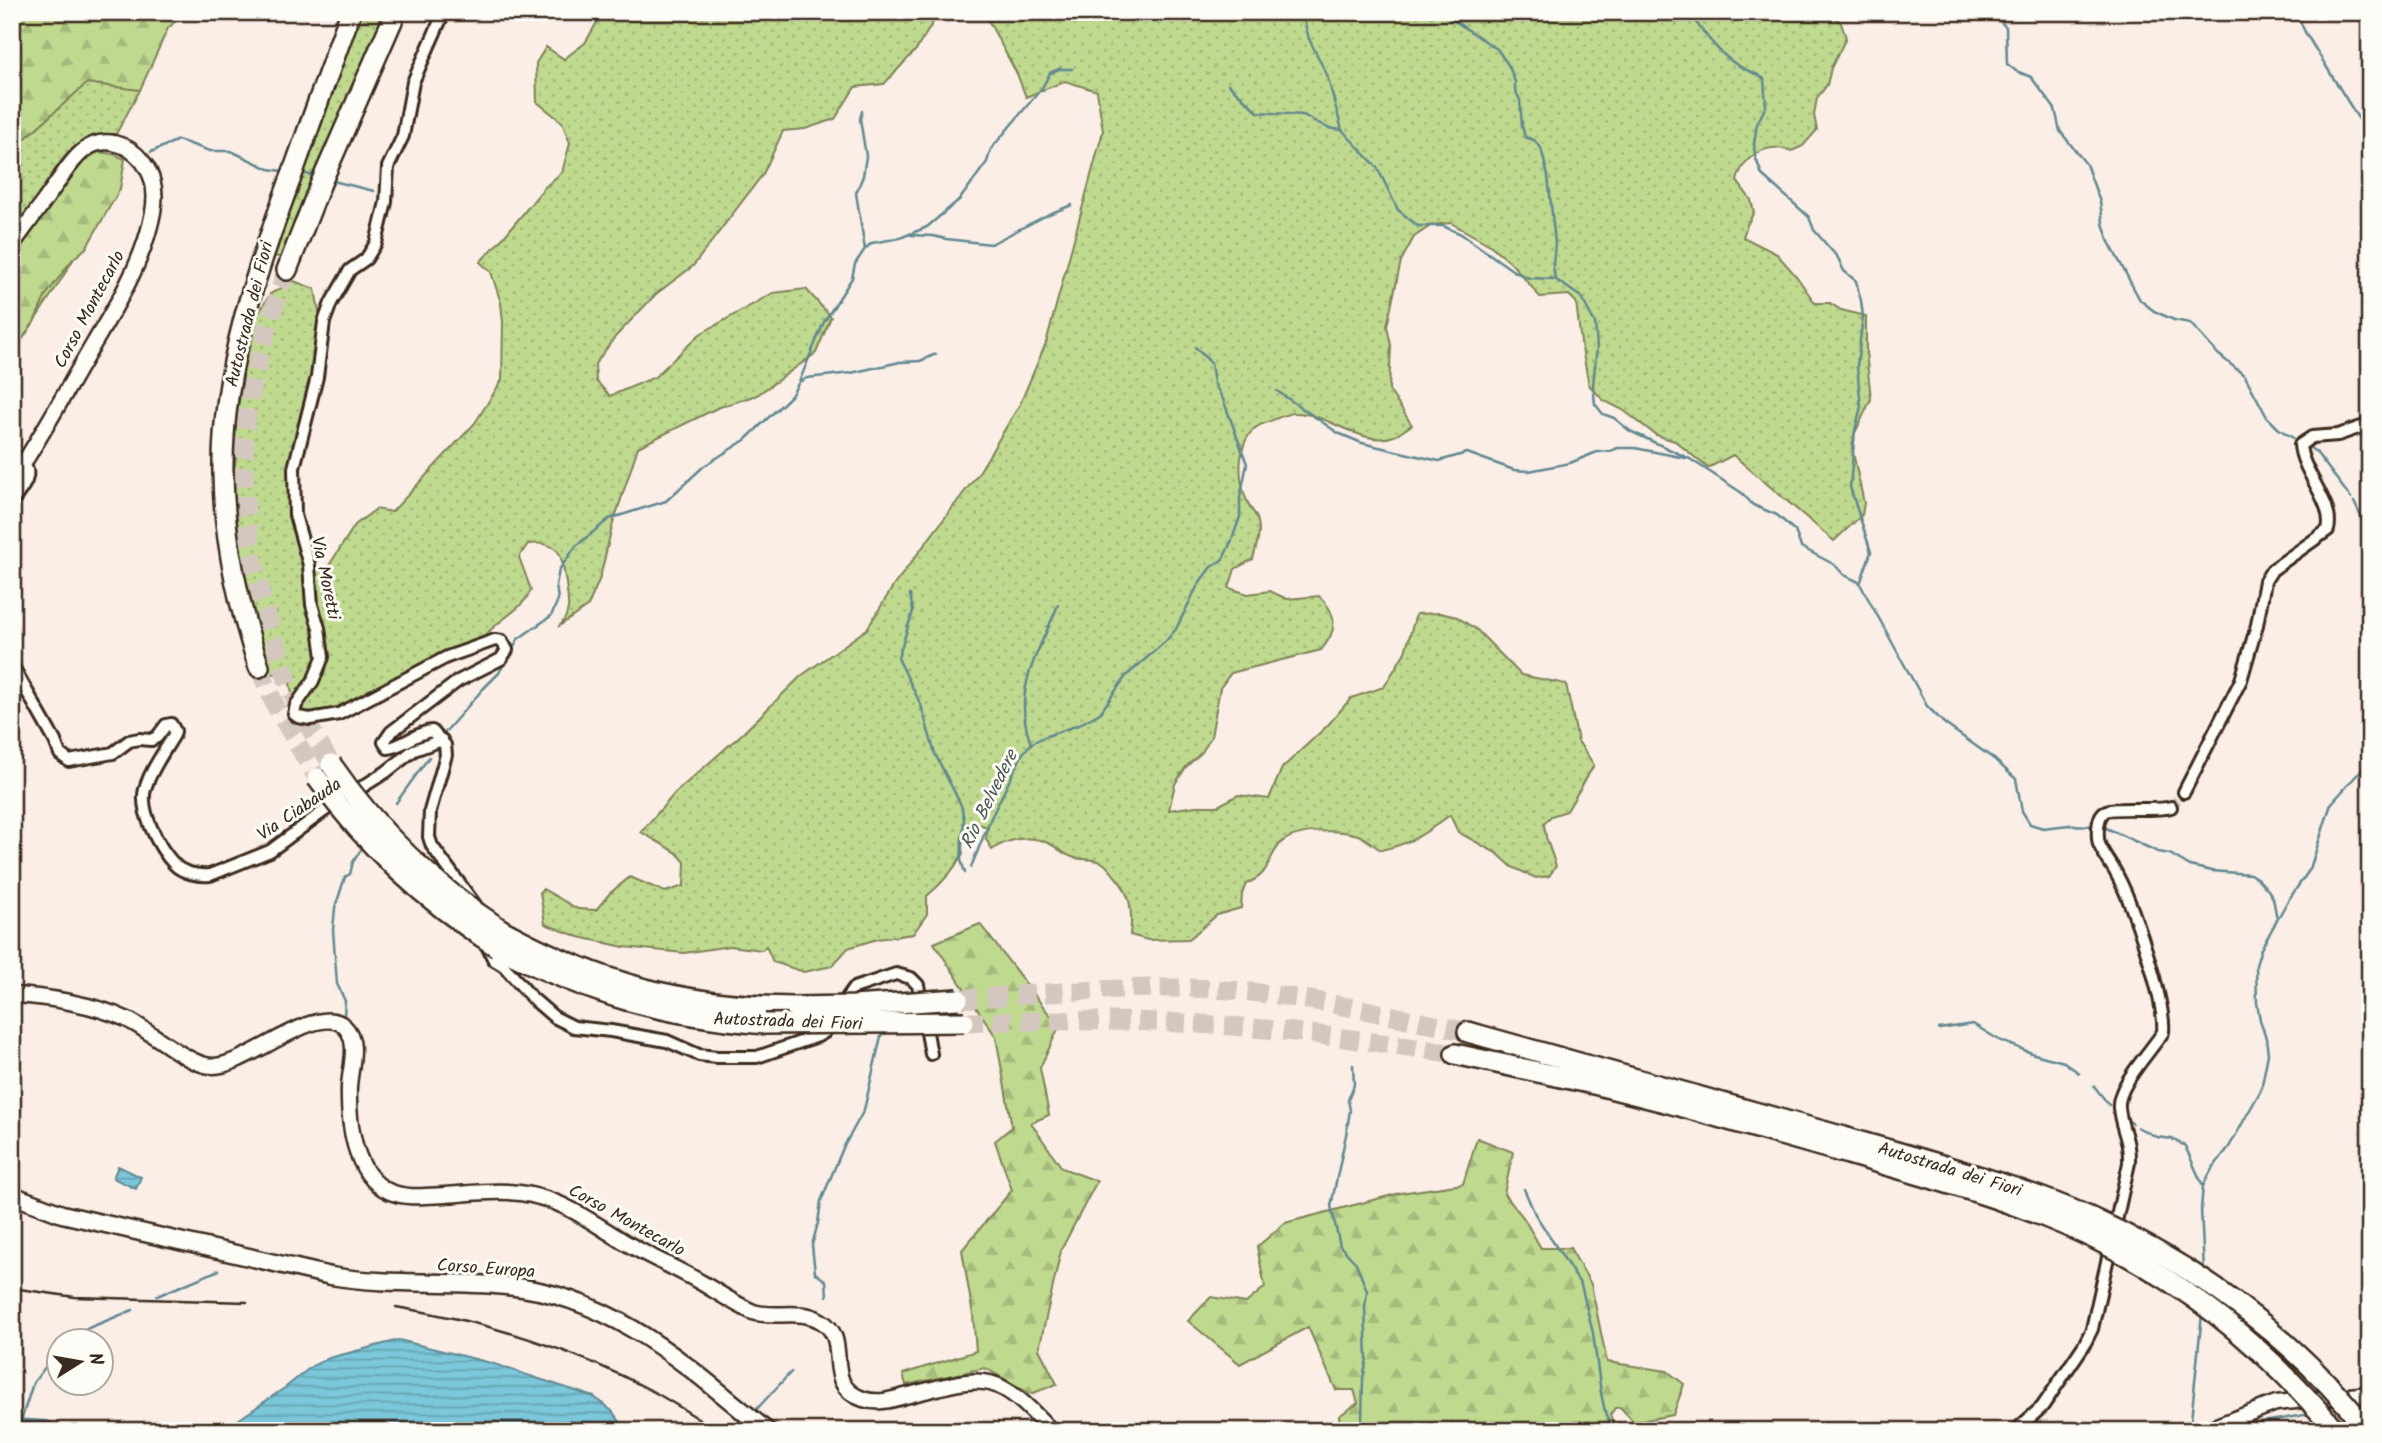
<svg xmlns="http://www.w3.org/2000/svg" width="2382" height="1443" font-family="Kalam,sans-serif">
<defs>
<pattern id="green-dots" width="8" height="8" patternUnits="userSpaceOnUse" patternTransform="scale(1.75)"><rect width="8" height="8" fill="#bfd98f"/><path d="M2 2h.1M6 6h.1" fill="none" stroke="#a5ba7b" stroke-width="1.8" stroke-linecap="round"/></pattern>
<pattern id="forest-firs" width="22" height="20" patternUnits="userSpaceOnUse" patternTransform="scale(1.75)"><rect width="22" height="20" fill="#bfd98f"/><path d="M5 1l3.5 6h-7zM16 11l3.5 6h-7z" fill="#a5ba7b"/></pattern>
<pattern id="water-rules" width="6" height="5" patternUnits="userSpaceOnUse" patternTransform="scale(1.75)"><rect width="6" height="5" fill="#7bc7db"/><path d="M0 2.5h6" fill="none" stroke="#66a2b1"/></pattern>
</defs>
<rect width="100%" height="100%" fill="#faeee7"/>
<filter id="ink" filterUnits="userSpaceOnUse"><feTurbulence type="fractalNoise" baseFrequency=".0143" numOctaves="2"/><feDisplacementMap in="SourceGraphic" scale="14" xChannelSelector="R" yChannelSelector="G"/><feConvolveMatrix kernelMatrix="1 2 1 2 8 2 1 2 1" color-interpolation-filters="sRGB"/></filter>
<g filter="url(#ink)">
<g fill="url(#green-dots)" stroke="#7d8256" stroke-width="2">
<polygon points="361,12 386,12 284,258 272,256"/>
<path d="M603 12H1830L1841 23 1846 38 1831 68 1827 85 1817 98 1814 115 1817 130 1803 146 1792 151C1767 141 1743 156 1737 181L1751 200 1754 212 1747 225 1743 237 1777 254 1797 277 1815 303H1830L1841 310 1866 316V352L1871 399 1854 435 1852 448 1864 503 1862 515 1834 541 1733 455 1708 468 1675 441 1656 435 1623 410 1603 400 1589 385 1581 343 1576 302 1569 295 1540 297 1512 264 1490 245 1451 223 1432 225 1414 237 1401 261 1387 326 1391 345 1389 390 1412 425C1406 428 1400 434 1394 436 1363 448 1328 413 1296 413 1287 412 1275 420 1265 423 1236 432 1236 479 1248 503 1251 510 1257 515 1258 522 1261 534 1256 547 1253 559L1235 569 1229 588 1248 594 1270 591 1287 599 1319 596C1338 614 1338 631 1321 650L1231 673 1220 688 1211 737 1202 752 1186 767 1175 784 1169 810 1196 806H1218L1238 795 1269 799 1282 768 1328 725 1351 698 1384 687 1405 652 1416 614 1440 613 1457 617 1477 630 1521 675 1566 684 1578 741 1594 765 1567 811 1551 816 1544 824 1546 837 1556 866 1549 876 1536 878 1512 867 1498 854 1458 832 1450 815C1424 834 1413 843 1381 850 1374 846 1366 838 1358 835 1340 829 1293 829 1280 844 1265 862 1272 873 1246 884L1242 894 1241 908 1217 915 1189 939 1148 940 1130 935C1133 911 1131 893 1114 875 1111 871 1107 866 1103 863 1093 857 1082 861 1072 857 1063 854 1057 847 1048 843 1030 835 1008 838 992 850L986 839 988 827 971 822C962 832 959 840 963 853 955 869 940 885 927 896V914L913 934 877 939 848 948 832 966 804 972 773 962 766 946 762 950 730 946 684 953 624 947 579 937 545 924 540 892 543 889 578 909 596 910 610 893 630 877 665 892 684 886 685 862 677 853 641 832 675 793 743 733 801 676 867 629 894 585 978 474 1020 404 1046 343 1103 131 1097 91 1065 81 1026 97 1017 74 987 18 975 12 934 21 916 50 884 84 855 87 835 119 805 129 783 131 763 174 693 266 656 294 616 336 595 364 596 381 610 396 655 377 700 334 773 293 806 289 831 317 816 353 757 395 717 408 638 447 612 527 600 578 588 606 558 627C564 622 567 616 568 608 569 600 563 559 559 553 552 543 539 543 528 544L519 557 531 590C521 612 499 618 485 636L342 710 304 714 295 706 288 675 266 673 249 606 238 543 237 516 233 497V476L236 458 235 417 243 383V363L250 349 257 316 270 294 294 281 315 289 321 323 306 407 296 431 291 460 289 496 302 554 313 568 328 567 355 525 376 509 392 512 475 423 502 380 503 322 501 303 491 272 480 262 503 238 544 188 562 172 570 143 562 122 537 102 536 63 546 47 564 59 585 43Z"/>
<path d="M87 83 140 90 116 134C76 132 60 161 41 191 33 204 24 216 16 228L51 216 77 253C57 288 34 321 12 355V150Z"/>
</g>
<g fill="url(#forest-firs)" stroke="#7d8256" stroke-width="2">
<polygon points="12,12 186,12 168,28 140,90 87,83 12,150"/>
<polygon points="97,152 113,154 125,159 120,189 86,248 73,259 46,295 34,322 19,344 12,348 12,256 85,160"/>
<polygon points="980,924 1059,1027 1040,1068 1049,1115 1031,1123 1062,1168 1097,1181 1061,1250 1039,1349 1057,1384 1031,1394 985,1368 906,1385 903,1374 976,1351 973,1315 962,1250 1012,1190 995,1141 1012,1127 996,1037 934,943"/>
<polygon points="1477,1138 1513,1152 1504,1194 1523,1217 1541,1248 1570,1248 1591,1284 1607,1362 1667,1371 1684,1384 1673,1415 1634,1422 1620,1407 1615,1408 1610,1415 1616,1431 1341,1431 1339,1416 1358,1403 1354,1390 1336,1390 1308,1327 1240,1364 1188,1321 1211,1297 1246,1303 1265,1287 1257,1247 1285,1223 1400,1193 1463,1184"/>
</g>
<g fill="url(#water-rules)" stroke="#61888f" stroke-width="2">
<polygon points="118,1166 141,1177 136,1189 113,1178"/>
<polygon points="399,1340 491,1363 594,1397 612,1411 627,1431 222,1431 286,1387 312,1366 329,1358"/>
<polygon points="15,1419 47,1421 69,1431 12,1431 12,1421"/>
</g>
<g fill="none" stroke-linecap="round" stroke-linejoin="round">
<g stroke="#61888f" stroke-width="2.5">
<polyline points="1302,12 1309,39 1327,75 1342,130 1377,167 1398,210 1418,226 1443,226 1461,234 1515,272 1529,278 1555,279 1581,297 1595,323 1597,347 1593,385 1595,404 1603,414 1614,418 1630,431 1690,459 1742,493 1753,505 1777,515 1795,531 1801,547 1835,565 1844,575 1859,582 1927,706 1945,724 1994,759 2016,779 2022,811 2030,824 2043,828 2069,825 2095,826"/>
<polyline points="1441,12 1497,49 1509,66 1515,82 1515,90 1520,100 1522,126 1525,137 1534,140 1541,148 1548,176 1555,243 1553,265 1555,279"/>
<path d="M1688 12C1703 31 1718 54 1739 66 1748 72 1756 72 1764 79L1766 106 1757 124 1754 144 1755 156 1762 175 1809 217 1814 230 1838 258 1844 271 1856 281 1861 301 1863 316 1857 366 1861 407 1855 430 1850 487 1871 552 1860 584"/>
<polyline points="1990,12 2006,27 2007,64 2016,71 2031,77 2055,109 2060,131 2086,164 2100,202 2103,223 2109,242 2140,300 2154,311 2174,320 2190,323 2218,354 2245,376 2267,417 2279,429 2298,441"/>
<polyline points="2296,12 2305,32 2358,118 2370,132"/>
<polyline points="1228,84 1258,112 1303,115 1328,128 1342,130"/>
<polyline points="862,111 860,119 866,156 863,176 856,193 865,249"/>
<polyline points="151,152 178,140 210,151 231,151 269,169 282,171"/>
<polyline points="301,173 315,176"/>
<polyline points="333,181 374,191"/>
<polyline points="911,235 933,236 946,239 991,244 1049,214 1072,205"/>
<polyline points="799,382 807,378 851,373 900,362 920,361 936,354"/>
<polyline points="1277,391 1338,433 1362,443 1439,461 1467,453 1514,470 1529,471 1570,463 1597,452 1610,451 1618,448 1635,448 1685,458"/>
<polyline points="2307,446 2316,452 2351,498"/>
<polyline points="2354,502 2366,527 2370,541"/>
<polyline points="910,595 913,611 898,658 921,705 935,754 961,805 964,820 961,860 965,873"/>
<polyline points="446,731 483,689 499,673 518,639 551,616 558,600 556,585 559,570 576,546 609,519 666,501 704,466 745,440 791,396 799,382 824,322 852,278 855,264 865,249 872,243 900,238 927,227 960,199 987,162 991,149 1042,88 1050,73 1059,69 1072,69"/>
<path d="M1031 744C1011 689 1038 655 1058 605"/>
<polyline points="396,803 429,757"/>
<polyline points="2102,826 2158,852 2170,854 2190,866 2212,871 2250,874 2258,879 2268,890 2273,898 2277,919"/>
<polyline points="971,867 991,818 1023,753 1032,743 1044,737 1078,725 1100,713 1126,676 1166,641 1176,629 1199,583 1211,567 1223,559 1231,542 1240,517 1240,498 1247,464 1223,399 1214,383 1211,363 1195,347"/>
<polyline points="344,1015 345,1001 337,984 333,930 335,908 345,877 350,874 353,862 360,851"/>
<polyline points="1939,1029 1973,1024 1999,1040 2034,1054 2064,1062 2079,1073"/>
<polyline points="1353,1065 1354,1085 1348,1100 1350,1110 1347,1130 1331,1206 1340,1246 1356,1263 1367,1291 1365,1307 1367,1359 1363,1379 1362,1421 1357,1431"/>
<polyline points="2094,1086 2109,1105"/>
<polyline points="2125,1119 2132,1123"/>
<polyline points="2137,1127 2157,1137 2172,1139 2185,1146 2203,1186"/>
<polyline points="1524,1189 1535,1214 1581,1285 1593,1333 1601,1393 1606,1416 1614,1431"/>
<polyline points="2204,1270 2201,1209 2203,1186 2212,1169 2229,1147 2261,1090 2268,1054 2266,1038 2260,1020 2257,1003 2256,965 2261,949 2287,902 2310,869 2331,804 2370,760"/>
<polyline points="157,1296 219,1270"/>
<polyline points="827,1296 826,1281 815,1273 812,1245 818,1223 821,1201 843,1148 864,1110 882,1032"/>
<polyline points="67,1342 81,1331 133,1310"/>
<polyline points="755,1411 791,1372"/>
<polyline points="21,1421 33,1383 60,1348"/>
<polyline points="729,1429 741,1421"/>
<polyline points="2190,1430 2202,1314"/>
<polyline points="2235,1431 2246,1425 2310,1414"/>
</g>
<polyline stroke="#d4c7bf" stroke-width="10" stroke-dasharray="10 5" stroke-linecap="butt" points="2171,807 2184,792"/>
<g stroke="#d4c7bf" stroke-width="19" stroke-dasharray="19 10" stroke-linecap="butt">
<path d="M287 270C271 315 256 360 248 408 235 491 252 575 279 654 284 669 288 685 295 699 305 722 319 743 331 764"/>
<polyline points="259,667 275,705 317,778"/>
<path d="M958 999C1032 995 1108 987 1182 988 1279 989 1374 1012 1468 1032"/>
<path d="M964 1022C1043 1021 1121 1019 1200 1024 1286 1029 1370 1041 1455 1054"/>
</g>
<defs>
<g id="street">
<path d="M444 12 413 82 403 136 388 167 386 202 376 243 366 259 350 270 331 303 324 322 317 377 294 468 295 515 309 565 312 605 319 628 323 657 313 681 296 705 294 714 298 717 310 719 339 714 447 657 495 640 502 641 507 650 501 659 458 681 391 732 384 742 388 748C404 746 416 732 432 731L445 745 446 755 430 811 429 837 432 846 476 906"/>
<path d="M12 502C20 490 34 477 24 464"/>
<path d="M12 665 55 741 60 754 69 761 113 753 129 741 139 739 151 740 157 737 166 725 171 724 175 731 174 735C164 752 150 771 145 789 139 811 159 848 174 864 182 873 198 876 210 875L270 851 324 811 386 772 414 750 442 740"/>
<path d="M2184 792 2241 680 2257 625 2265 581 2272 570 2328 530C2335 503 2302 473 2300 445L2312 437 2338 435 2370 424"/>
<polyline points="485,942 494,960 504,966 532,998 554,1017 574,1027 611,1031 667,1041 699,1055 717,1057 757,1057 818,1036 825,1032 831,1022"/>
<polyline points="839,1009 854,988 896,974 911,978 918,985 931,1054"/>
<path d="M2015 1431 2042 1407 2084 1345 2092 1329 2129 1163C2130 1139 2121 1129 2119 1108 2116 1087 2151 1051 2163 1032 2166 1003 2133 905 2118 877 2113 866 2104 856 2099 844 2097 837 2097 819 2103 813 2109 805 2157 812 2171 807"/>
</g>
<g id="secondary">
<path d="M12 245C28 223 44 202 59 180 66 170 73 159 83 151 103 134 129 144 143 162 160 184 155 209 148 233 135 278 109 317 86 357 62 398 39 441 12 481"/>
<path d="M12 995C45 996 96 1005 126 1019 151 1030 188 1066 213 1066 246 1067 318 1001 344 1026 360 1041 350 1067 349 1087 348 1120 353 1174 388 1191 406 1199 426 1196 445 1195 476 1193 508 1188 539 1197 571 1205 599 1227 628 1244 652 1258 678 1269 702 1283 719 1293 735 1304 753 1312 775 1319 800 1308 821 1321 853 1340 820 1384 863 1399 877 1404 891 1400 905 1396 983 1377 992 1366 1051 1431"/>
<polyline points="2203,1431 2276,1403 2370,1394"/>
</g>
<path id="primary" d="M12 1195 62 1214 331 1276C389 1286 448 1280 507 1286 614 1296 687 1366 767 1431"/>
<g id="highway">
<polyline points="287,270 321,183 396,12"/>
<path d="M259 667C238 604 224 542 223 475 221 369 257 269 293 172 312 119 331 65 351 12"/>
<path d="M502 930C602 984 681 1006 795 1007"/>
<path d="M497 947C591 995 660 1015 765 1024"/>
<polyline points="1468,1032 1844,1137"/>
<polyline points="1455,1054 1598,1085 1669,1103 1841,1152"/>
</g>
</defs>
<use href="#street" stroke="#3b2a1e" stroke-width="16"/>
<use href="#secondary" stroke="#3b2a1e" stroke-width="19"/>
<use href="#primary" stroke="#3b2a1e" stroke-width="21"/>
<use href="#highway" stroke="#3b2a1e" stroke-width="24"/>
<use href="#street" stroke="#fdfcf7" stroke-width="10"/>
<use href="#secondary" stroke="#fdfcf7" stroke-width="14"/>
<use href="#primary" stroke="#fdfcf7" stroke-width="16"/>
<use href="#highway" stroke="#fdfcf7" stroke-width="19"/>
<g stroke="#3b2a1e" stroke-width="2.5">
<polyline points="12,1288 75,1297 247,1302"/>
<path d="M396 1307C484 1321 575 1349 654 1392 676 1404 697 1418 718 1431"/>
</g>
<defs>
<g id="highway-bridge">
<path d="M331 764C377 831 434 886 502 930"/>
<path d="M317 778C369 849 423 899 497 947"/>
<polyline points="795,1007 853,1006 958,999"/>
<polyline points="765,1024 964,1022"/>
<path d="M1844 1137C1926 1161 2009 1182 2087 1216 2194 1264 2296 1338 2368 1431"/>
<path d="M1841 1152C1927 1177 2016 1200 2097 1240 2189 1285 2270 1352 2336 1431"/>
</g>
</defs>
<use href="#highway-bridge" stroke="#3b2a1e" stroke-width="24" stroke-linecap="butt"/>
<use href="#highway-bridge" stroke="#fdfcf7" stroke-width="19"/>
</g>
</g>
<g text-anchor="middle" stroke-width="6" stroke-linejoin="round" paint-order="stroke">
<g font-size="18" fill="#3b2a1e" stroke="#fdfcf7">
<text transform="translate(89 309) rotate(-62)" y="6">Corso Montecarlo</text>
<text transform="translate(249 314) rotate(-76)" y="6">Autostrada dei Fiori</text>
<text transform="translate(326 578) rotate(78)" y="6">Via Moretti</text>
<text transform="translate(299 809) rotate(-34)" y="6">Via Ciabauda</text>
<text transform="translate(788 1021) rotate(2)" y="6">Autostrada dei Fiori</text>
<text transform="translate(1950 1169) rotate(17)" y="6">Autostrada dei Fiori</text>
<text transform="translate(627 1220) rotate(29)" y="6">Corso Montecarlo</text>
<text transform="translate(486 1268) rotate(4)" y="6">Corso Europa</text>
</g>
<g font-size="19" font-style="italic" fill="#4e5957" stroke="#fdfcf7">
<text transform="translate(988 799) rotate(-64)" y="7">Rio Belvedere</text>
</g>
</g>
<rect width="2382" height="1443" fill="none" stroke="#fdfcf7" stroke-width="42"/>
<rect x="21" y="21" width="2340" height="1401" fill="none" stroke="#3b2a1e" stroke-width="2.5" filter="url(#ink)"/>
<g transform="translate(80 1362) rotate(79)"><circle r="33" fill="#fdfcf7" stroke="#afa8a0" stroke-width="2"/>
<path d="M0-5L12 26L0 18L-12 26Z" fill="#3b2a1e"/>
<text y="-10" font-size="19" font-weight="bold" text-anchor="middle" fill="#3b2a1e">N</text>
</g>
</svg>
